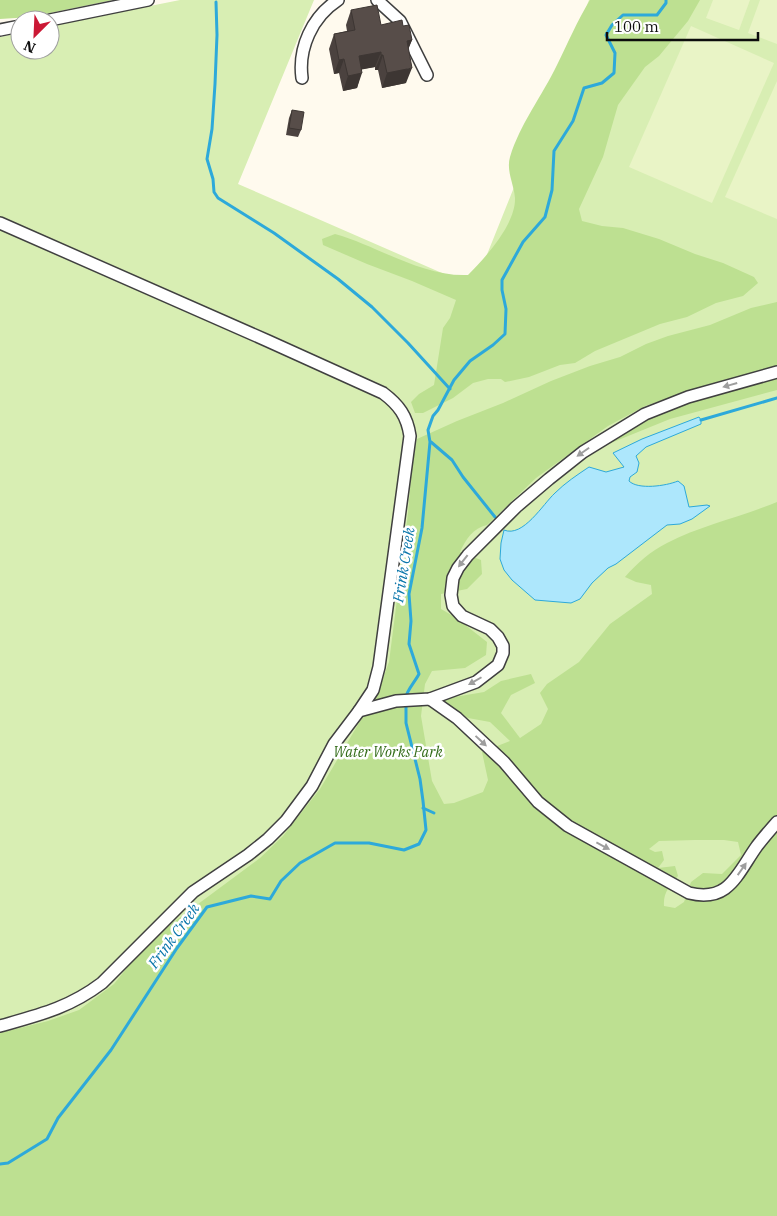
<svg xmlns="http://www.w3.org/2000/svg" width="777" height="1216" font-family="'IBM Plex Serif',serif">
<rect width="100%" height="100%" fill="#fffaee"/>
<polygon fill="#d8eeb3" points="180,0 314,0 238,184 474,287 589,0 777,0 777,1216 0,1216 0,37 20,33 20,50 50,50 50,26"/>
<g fill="#bde091" fill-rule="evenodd">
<polygon points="0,0 113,0 31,17 0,19"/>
<path d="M590 0H700L688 21 659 56 645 67 618 105 603 157 579 209 582 221 602 226 623 228 659 239 695 254 723 263 754 277 758 283 743 296 716 303 687 317 660 324 595 351 575 363 560 365 529 377 505 382 501 379H488L473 383 453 398 423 413H415L411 402 419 394 434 385 443 328 450 318 456 300 412 281 367 264 323 245 322 239 335 234C378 246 422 277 468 275 485 258 516 224 515 198 514 184 506 171 510 157 520 124 542 96 557 65 568 43 577 21 590 0Z"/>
<path d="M777 302V366L706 385 645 406 608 426 536 478 487 525C473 528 466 539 460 552L481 560 482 574 467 589 441 594V609L455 617 487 642 486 655 465 668 432 671 425 684 421 716 432 781 444 804 454 803 483 792 488 780 482 752 510 741 490 722 468 718 437 700 484 692 501 681 531 674 535 683 511 695 501 713 520 738 541 724 548 709 540 693 547 684 579 662 610 624 652 594 651 585 636 582 625 577C637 563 651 551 667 543 702 525 741 517 777 502V1216H0V1033L48 1021 79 1010 114 984 138 954 159 933 260 858 283 836 320 789 379 689 389 662 408 513 412 466 417 439 457 421 503 403 551 381 590 366 620 357 646 344 668 336 710 325 751 308ZM695 840H724L738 842 741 855 722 874 703 873 691 882 684 902 675 908 664 906C663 892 670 886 678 876L675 866 658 868 664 860 662 851 655 852 649 849 659 841Z"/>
<polygon points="777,376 777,390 670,419 606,445 626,428 682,403"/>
</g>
<g fill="#e9f4c6">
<polygon points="713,0 750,0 739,30 706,18"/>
<polygon points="760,0 777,0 777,44 748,33"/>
<polygon points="691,26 774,63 712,203 629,167"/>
<polygon points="777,81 777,219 725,197"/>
</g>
<path fill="#ade7fc" stroke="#2da9da" d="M699 417 701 420V424L646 447 636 456 639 463 637 472 630 477 629 481C638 490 666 486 678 481L684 486 689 507 707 505 710 506 692 519 680 524 667 525 616 564 608 568 592 583 580 599 571 603 535 600 512 580 504 570 500 559 501 543 504 530C523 538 543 504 555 493 565 483 577 475 589 467L606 472 624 467 613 453 642 439Z"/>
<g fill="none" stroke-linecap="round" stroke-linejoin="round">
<g stroke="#2da9da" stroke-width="3">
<polyline points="216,2 217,35 215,84 212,129 207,159 213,179 214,192 218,198 274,233 338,279 372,307 408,343 450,389"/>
<polyline points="701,420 777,398"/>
<polyline points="431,442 452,460 463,477 495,517"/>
<path d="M406 697C406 692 416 680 419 674L409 644 411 621 409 594 422 528 430 442 428 430 433 416 438 410 454 380 470 361 493 345 505 334 506 309 502 290V280L523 242 545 217 552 190 554 151 573 121 584 88 602 83 614 73 615 53 606 35 612 25 623 15H657L666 3V0"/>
<polyline points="423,808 434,813"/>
<polyline points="0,1164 8,1163 47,1139 58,1118 111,1050 177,948 207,907 251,896 270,899 281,881 300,863 335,843 369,843 404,850 419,844 426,830 423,801 420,779 406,723 406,703"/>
</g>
<defs>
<g id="minor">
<polyline points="377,0 400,21 427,75"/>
<polyline points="50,20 148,0"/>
<polyline points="0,30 20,26"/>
<path d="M302 78C298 48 312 17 338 0"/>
<path d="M0 223 268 341 383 393C399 405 407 416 410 436L379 667 373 690 359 711"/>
<path d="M430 699 457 718 504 762 538 802 568 826 689 893C729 903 737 874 757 846 763 838 770 830 777 822"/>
<path d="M0 1026C39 1015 69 1008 102 983L193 892 248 855 268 839 286 821 312 786 334 744 359 711 396 701 430 699 476 682 498 665 503 653V646L498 637 490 629 462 616 453 606 451 595 453 578 458 568 468 555 516 507 549 479 583 452 645 414 688 397 777 372"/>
</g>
</defs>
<use href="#minor" stroke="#404040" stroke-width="14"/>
<use href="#minor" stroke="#fff" stroke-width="11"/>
</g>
<g fill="#4b423f">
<polygon points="351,10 381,25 403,26 412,40 408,49 406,83 382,88 378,70 375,70 375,67 362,69 357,88 343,91 339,73 334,74 329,49 334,34 347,31 346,25"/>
<polygon points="292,110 301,130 298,137 286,135 289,118"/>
</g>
<g fill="#3d3633">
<polygon points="412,40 406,55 407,41"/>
<polygon points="381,52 375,67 354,71 359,56"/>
<polygon points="381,55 383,55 378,70 375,70"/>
<polygon points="344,59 339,73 334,74 339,60"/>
<polygon points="412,68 406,83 382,88 387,73"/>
<polygon points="362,73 357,88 343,91 348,76"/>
</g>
<g fill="#574d49" stroke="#3d3633">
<polygon points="377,5 381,25 402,20 403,26 409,25 412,40 407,41 412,68 387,73 383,55 381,55 381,52 359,56 362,73 348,76 344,59 339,60 334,34 355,30 351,10"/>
<polygon points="292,110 304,112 301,130 289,128"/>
</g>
<defs><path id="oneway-solid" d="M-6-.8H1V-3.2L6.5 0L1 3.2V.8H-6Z" transform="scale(1.25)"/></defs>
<g fill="#9e9e9e">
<use href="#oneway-solid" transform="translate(730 385) rotate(164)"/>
<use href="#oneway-solid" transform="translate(583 452) rotate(145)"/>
<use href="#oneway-solid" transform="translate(463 561) rotate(128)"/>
<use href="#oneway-solid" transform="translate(475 681) rotate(150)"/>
<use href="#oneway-solid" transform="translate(481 741) rotate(43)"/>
<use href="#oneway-solid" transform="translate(603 846) rotate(28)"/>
<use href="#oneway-solid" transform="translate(742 869) rotate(-55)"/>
</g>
<g text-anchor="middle" stroke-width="5" stroke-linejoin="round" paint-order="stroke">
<g font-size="14" font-style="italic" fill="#326b17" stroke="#fff">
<text x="388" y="757">Water Works Park</text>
</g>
<g font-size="15" font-style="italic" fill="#0b77ab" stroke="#fff">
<text transform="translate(404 565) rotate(-81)" y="5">Frink Creek</text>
<text transform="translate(174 936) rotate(-54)" y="5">Frink Creek</text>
</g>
</g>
<g transform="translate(35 35) rotate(204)"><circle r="24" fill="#ffffff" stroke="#9e9e9e"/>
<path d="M0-4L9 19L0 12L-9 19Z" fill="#cb1835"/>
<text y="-8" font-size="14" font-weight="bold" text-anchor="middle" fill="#0d0d0d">N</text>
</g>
<path d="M607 32v8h151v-8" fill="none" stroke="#0d0d0d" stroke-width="2.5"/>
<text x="614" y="32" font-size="15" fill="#0d0d0d" stroke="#ffffff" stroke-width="4" paint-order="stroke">100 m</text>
</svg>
